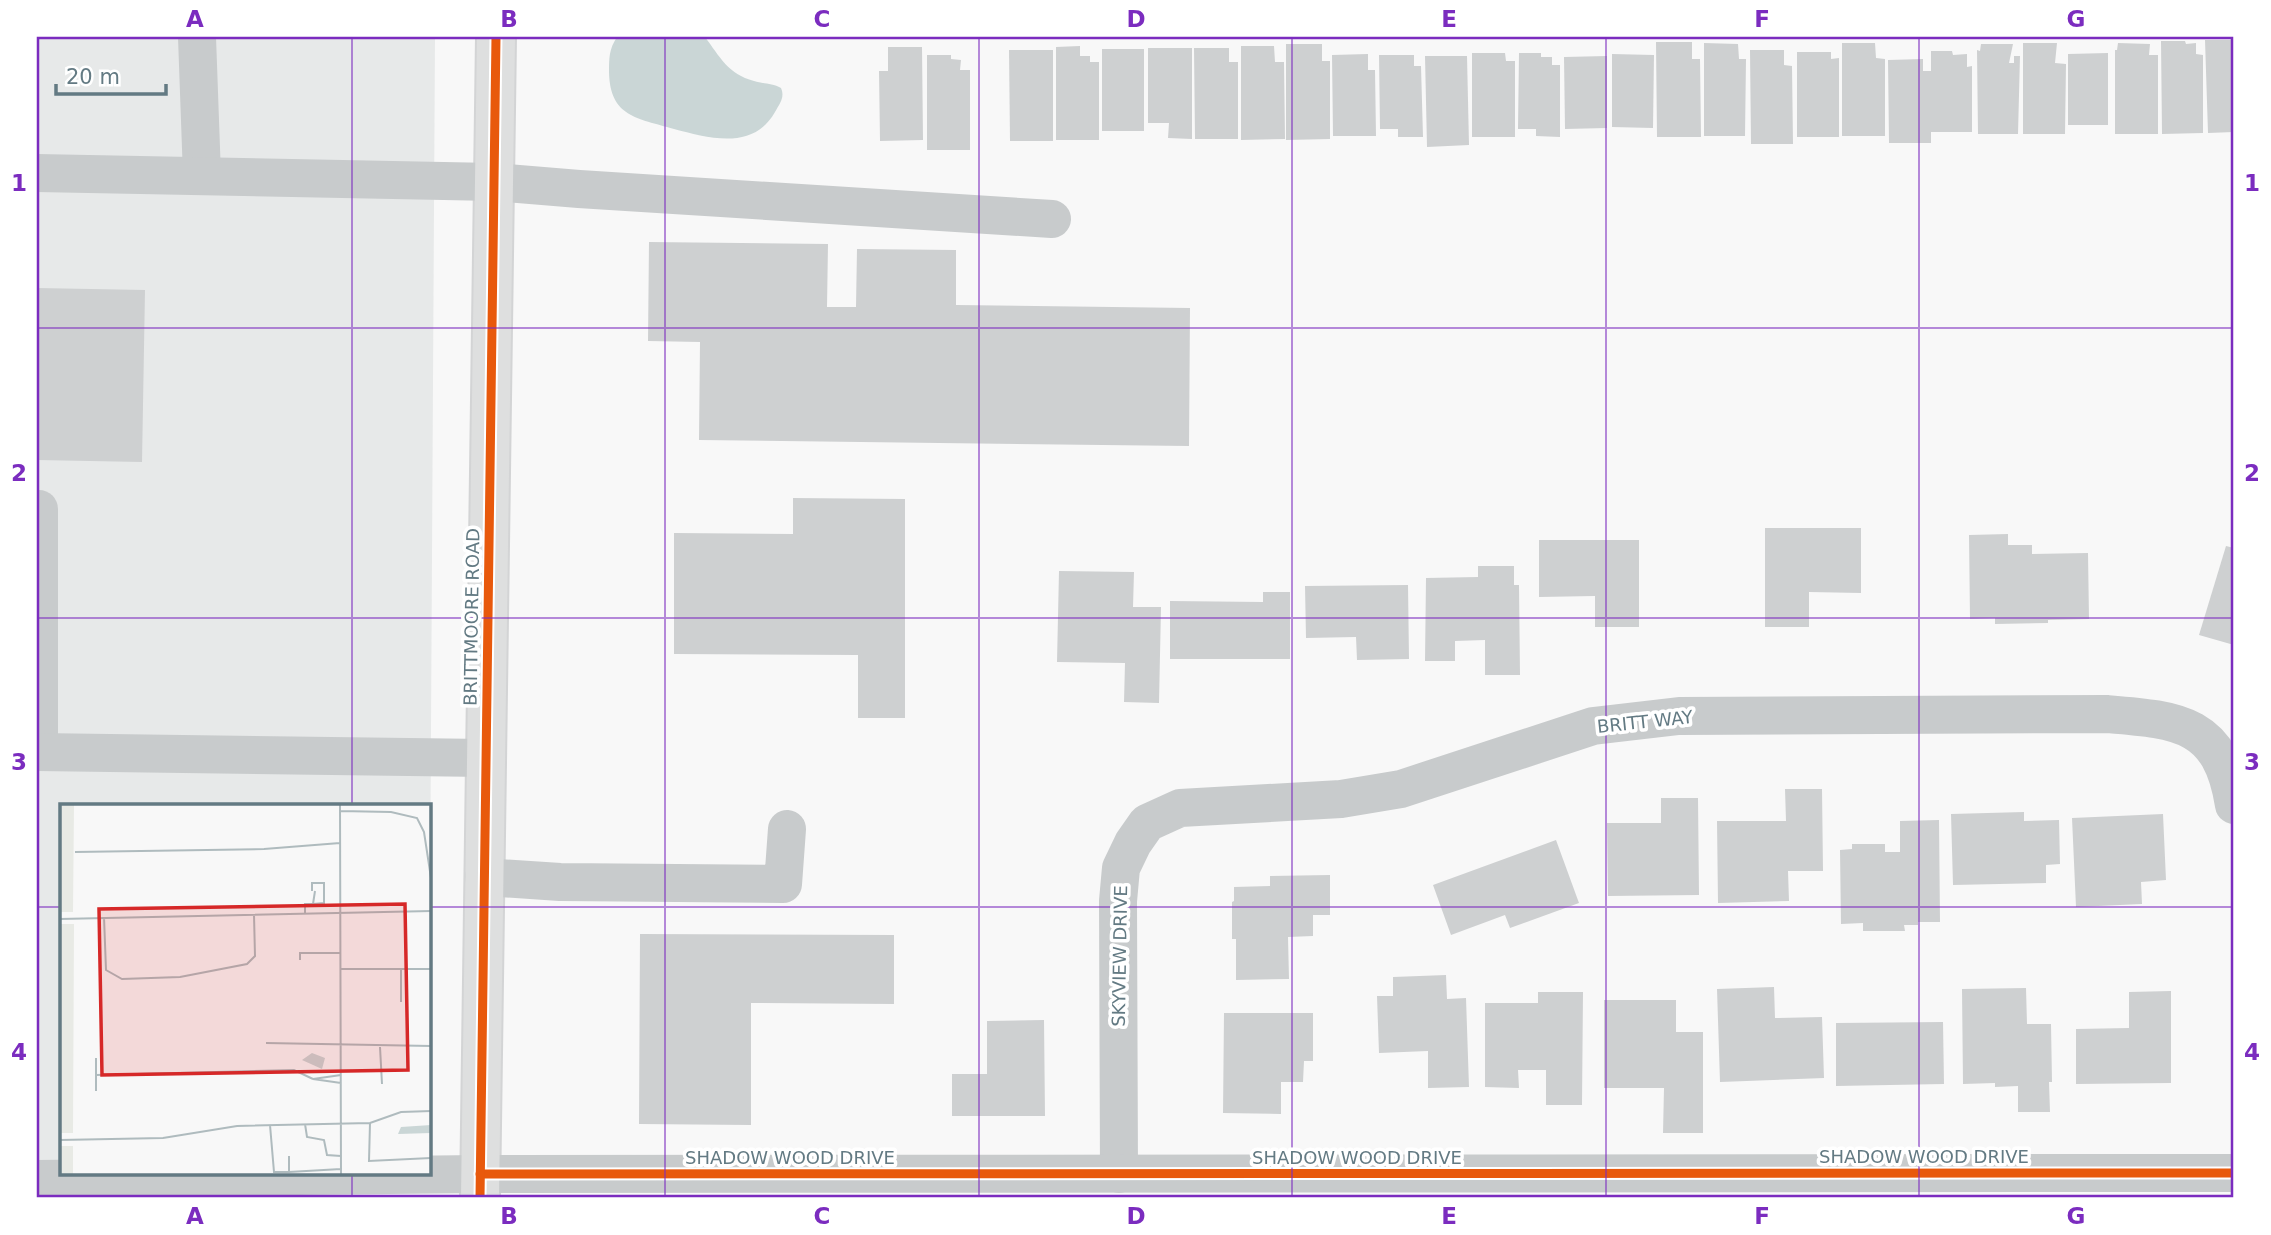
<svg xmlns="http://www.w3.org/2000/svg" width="2271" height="1235" font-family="'DejaVu Sans',sans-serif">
<rect width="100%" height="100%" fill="#f8f8f8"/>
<polygon fill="#e7e9e9" points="37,37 435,37 429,1075 429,806 61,806 61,1174 37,1180"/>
<path fill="#cad6d6" d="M617 37H705C720 57 728 74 754 81 764 84 772 83 781 88 785 97 780 103 775 112 753 151 709 138 674 129 637 118 610 117 609 72 609 58 609 49 617 37Z"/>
<g fill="#ced0d1">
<polygon points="2205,40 2233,40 2232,44 2234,44 2234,132 2208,133"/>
<polygon points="2161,41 2185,41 2186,44 2196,43 2196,54 2203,55 2203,133 2162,134"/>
<polygon points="1656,42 1692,42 1692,59 1700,59 1701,137 1657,137"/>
<polygon points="1704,43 1738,44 1739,59 1746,59 1745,136 1704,136"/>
<polygon points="1842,43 1875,43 1876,58 1885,59 1885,136 1842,136"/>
<polygon points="2023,43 2057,43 2055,63 2066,64 2065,134 2023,134"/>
<polygon points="2118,43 2150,44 2149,55 2158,55 2158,134 2115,134 2115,50 2117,50"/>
<polygon points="1286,44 1322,44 1322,61 1330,61 1330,139 1286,140"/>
<polygon points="1981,44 2013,44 2009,63 2014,63 2014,56 2020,56 2018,134 1978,134 1977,50 1980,51"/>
<polygon points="1080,46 1080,56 1090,56 1090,62 1099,62 1099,140 1056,140 1056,47"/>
<polygon points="1241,46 1274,46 1275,62 1284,62 1285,139 1241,140"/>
<polygon points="888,47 922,47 923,140 880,141 879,71 888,71"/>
<polygon points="1148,48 1192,48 1192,139 1168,138 1169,123 1148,123"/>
<polygon points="1194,48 1229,48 1229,62 1238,62 1238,139 1195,139"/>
<rect x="1102" y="49" width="42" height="82"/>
<polygon points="1009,50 1053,50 1053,141 1010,141"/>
<polygon points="1750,50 1784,50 1784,65 1792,66 1793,144 1751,144"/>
<polygon points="1931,51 1952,51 1953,55 1967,54 1967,67 1972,66 1972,132 1931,132 1931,143 1889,143 1888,60 1923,59 1923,71 1931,71"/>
<polygon points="1797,52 1831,52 1831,59 1839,58 1839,137 1797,137"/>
<polygon points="1472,53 1505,53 1506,61 1515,61 1515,137 1472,137"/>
<polygon points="1519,53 1541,53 1541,57 1552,57 1552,65 1560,65 1560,137 1536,136 1536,129 1518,129"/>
<polygon points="2108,53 2108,125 2068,125 2068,54"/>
<polygon points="1368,54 1368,70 1375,70 1376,136 1333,136 1332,55"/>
<polygon points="1612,54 1654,55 1653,128 1612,127"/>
<polygon points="927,55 951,55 951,59 961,60 960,70 970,70 970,150 927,150"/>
<polygon points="1379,55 1414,55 1414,66 1421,66 1423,137 1398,137 1398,129 1380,129"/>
<polygon points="1425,56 1467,56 1469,145 1427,147"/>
<polygon points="1607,56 1607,128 1565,129 1564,57"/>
<polygon points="649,242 828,244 827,307 856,307 857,249 956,250 956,305 1190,308 1189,446 699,440 700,342 648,341"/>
<polygon points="37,288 145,290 142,462 37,460"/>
<polygon points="793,498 905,499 905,718 858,718 858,655 674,654 674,533 793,534"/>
<polygon points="1765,528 1861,528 1861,593 1809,592 1809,627 1765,627"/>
<polygon points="2008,534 2008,545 2032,545 2032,554 2088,553 2089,619 2048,620 2048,623 1995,624 1995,618 1970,619 1969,535"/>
<polygon points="1539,540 1639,540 1639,627 1595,627 1595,596 1539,597"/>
<polygon points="2226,546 2234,548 2234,645 2199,635"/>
<polygon points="1478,566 1514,566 1514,585 1519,585 1520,675 1485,675 1485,640 1455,641 1455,661 1425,661 1426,578 1478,577"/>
<polygon points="1059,571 1134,572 1133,607 1161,607 1159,703 1124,702 1125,663 1057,662"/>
<polygon points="1408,585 1409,659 1357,660 1356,637 1306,638 1305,586"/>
<polygon points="1263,592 1290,592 1290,659 1170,659 1170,601 1263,602"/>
<polygon points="1785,789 1822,789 1823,871 1788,871 1789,901 1718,903 1717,821 1786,821"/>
<polygon points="1661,798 1698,798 1699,895 1608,896 1607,823 1661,823"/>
<polygon points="2024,812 2024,821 2059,820 2060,864 2046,865 2046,883 1953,885 1951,814"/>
<polygon points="2163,814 2166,880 2141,882 2142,904 2076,907 2072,818"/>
<polygon points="1939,820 1940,922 1918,922 1918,925 1904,925 1905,931 1863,931 1863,923 1841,924 1840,850 1852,849 1852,844 1885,844 1885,852 1900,852 1900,821"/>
<polygon points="1556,840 1579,903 1510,928 1505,915 1451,935 1433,885"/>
<polygon points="1330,875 1330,915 1313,915 1313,936 1288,937 1289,979 1236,980 1236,939 1232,939 1232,902 1234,901 1234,887 1270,886 1270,876"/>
<polygon points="640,934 894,935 894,1004 751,1003 751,1125 639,1124"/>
<polygon points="1446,975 1447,999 1466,998 1469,1087 1428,1088 1428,1051 1379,1053 1377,996 1393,996 1393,977"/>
<polygon points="1774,987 1775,1018 1822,1017 1824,1078 1720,1082 1717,989"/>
<polygon points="2026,988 2027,1024 2051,1024 2052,1082 2049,1082 2050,1112 2018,1112 2018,1086 1995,1087 1995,1083 1963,1084 1962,989"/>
<polygon points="2171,991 2171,1083 2076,1084 2076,1029 2129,1028 2129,992"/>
<polygon points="1538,992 1583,992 1582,1105 1546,1105 1546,1070 1518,1070 1519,1088 1485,1087 1485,1003 1538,1003"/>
<polygon points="1604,1000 1676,1000 1676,1032 1703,1032 1703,1133 1663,1133 1664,1088 1604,1088"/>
<polygon points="1224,1013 1313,1013 1313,1061 1304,1061 1303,1082 1281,1082 1281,1114 1223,1113"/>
<polygon points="1044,1020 1045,1116 952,1116 952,1074 987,1074 987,1021"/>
<polygon points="1943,1022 1944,1084 1836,1086 1836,1023"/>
</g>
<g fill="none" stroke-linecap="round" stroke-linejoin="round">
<defs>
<polyline id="major" points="480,1198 496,37"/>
</defs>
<use href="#major" stroke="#d3d4d5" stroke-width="42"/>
<g stroke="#c8cbcc" stroke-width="38">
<polyline points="197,37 202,176"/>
<polyline points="37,173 494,182 579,189 1052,219"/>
<polyline points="39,509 39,752"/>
<polyline points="37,752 486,758"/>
<polyline points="484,877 560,882 783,884 787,829"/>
<path d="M1119 1174 1118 901 1121 868 1133 843 1147 823 1180 808 1341 799 1401 789 1593 726 1679 716 2107 714C2180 720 2221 723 2234 805"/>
<polyline points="37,1179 480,1174 2234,1173"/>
</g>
<use href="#major" stroke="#dedfdf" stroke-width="38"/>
<defs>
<g id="cycleway">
<polyline points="480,1174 2234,1173"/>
<polyline points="480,1198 496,37"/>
</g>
</defs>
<use href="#cycleway" stroke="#fff" stroke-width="13"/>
<use href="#cycleway" stroke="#e8590c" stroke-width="9"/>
</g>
<path fill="none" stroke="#7b2cbf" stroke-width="2" stroke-opacity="0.55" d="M352 37V806M665 37V1198M979 37V1198M1292 37V1198M1606 37V1198M1919 37V1198M37 328H2234M37 618H2234M37 907H61M429 907H2234M352 1174V1198"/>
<g text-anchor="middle" stroke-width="7" stroke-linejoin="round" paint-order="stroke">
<g font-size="18" fill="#637a83" stroke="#fff">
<text transform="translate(472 617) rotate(-89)" y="6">BRITTMOORE ROAD</text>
<text transform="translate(1645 722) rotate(-6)" y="6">BRITT WAY</text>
<text transform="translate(1120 956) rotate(-89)" y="6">SKYVIEW DRIVE</text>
<text x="1924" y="1163">SHADOW WOOD DRIVE</text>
<text x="790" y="1164">SHADOW WOOD DRIVE</text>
<text x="1357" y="1164">SHADOW WOOD DRIVE</text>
</g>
</g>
<g transform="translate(60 804)">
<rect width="371" height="371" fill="#f8f8f8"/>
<path d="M0 1H14L13 108H0ZM0 120H14L13 329H0ZM0 342H13V370H0Z" fill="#e8eae5"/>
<path d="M252 249 265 254 262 265 242 256ZM371 321V329L338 330 341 323Z" fill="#cad6d6"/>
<path fill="none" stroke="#afbbbe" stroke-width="2" d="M280 1 281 370M280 7 331 8 357 14 364 28 371 74M15 48 204 45 280 39M252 87V79H264V99L253 100M245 110V100H253L255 87M44 113 46 166 62 175 120 173 187 160 195 152 194 111M0 115 371 107M240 156V149H280M280 165H371M341 165V198M206 239 371 242M320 243 322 280M36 254V287M36 271 234 266 253 275M281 271 253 275 281 279M310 319 309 357 371 354M245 320 247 333 264 336 267 351 281 352M210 321 214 368H229V352M0 336 103 334 177 322 310 319 341 308 371 307M229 368 281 365"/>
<path fill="#d62828" fill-opacity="0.15" stroke="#d62828" stroke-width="3.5" d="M345 100 348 266 42 271 39 105Z"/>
<rect width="371" height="371" fill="none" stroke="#637a83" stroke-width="3.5"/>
</g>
<rect width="2271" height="1235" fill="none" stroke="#ffffff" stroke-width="77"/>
<path d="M56 84v10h110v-10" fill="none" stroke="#637a83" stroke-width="3.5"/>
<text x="66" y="84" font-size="21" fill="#637a83" stroke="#ffffff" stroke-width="5" paint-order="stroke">20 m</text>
<rect x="38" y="38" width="2194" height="1158" fill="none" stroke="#7b2cbf" stroke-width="2.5"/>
<g font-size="23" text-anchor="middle" font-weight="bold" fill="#7b2cbf">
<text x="195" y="27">A</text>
<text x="509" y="27">B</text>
<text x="822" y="27">C</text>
<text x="1136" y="27">D</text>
<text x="1449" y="27">E</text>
<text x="1762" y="27">F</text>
<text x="2076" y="27">G</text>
<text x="19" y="191">1</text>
<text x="2252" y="191">1</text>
<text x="19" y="481">2</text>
<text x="2252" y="481">2</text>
<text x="19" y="770">3</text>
<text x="2252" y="770">3</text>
<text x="19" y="1060">4</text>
<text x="2252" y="1060">4</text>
<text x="195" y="1224">A</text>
<text x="509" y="1224">B</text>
<text x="822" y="1224">C</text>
<text x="1136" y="1224">D</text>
<text x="1449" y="1224">E</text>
<text x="1762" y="1224">F</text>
<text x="2076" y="1224">G</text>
</g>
</svg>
